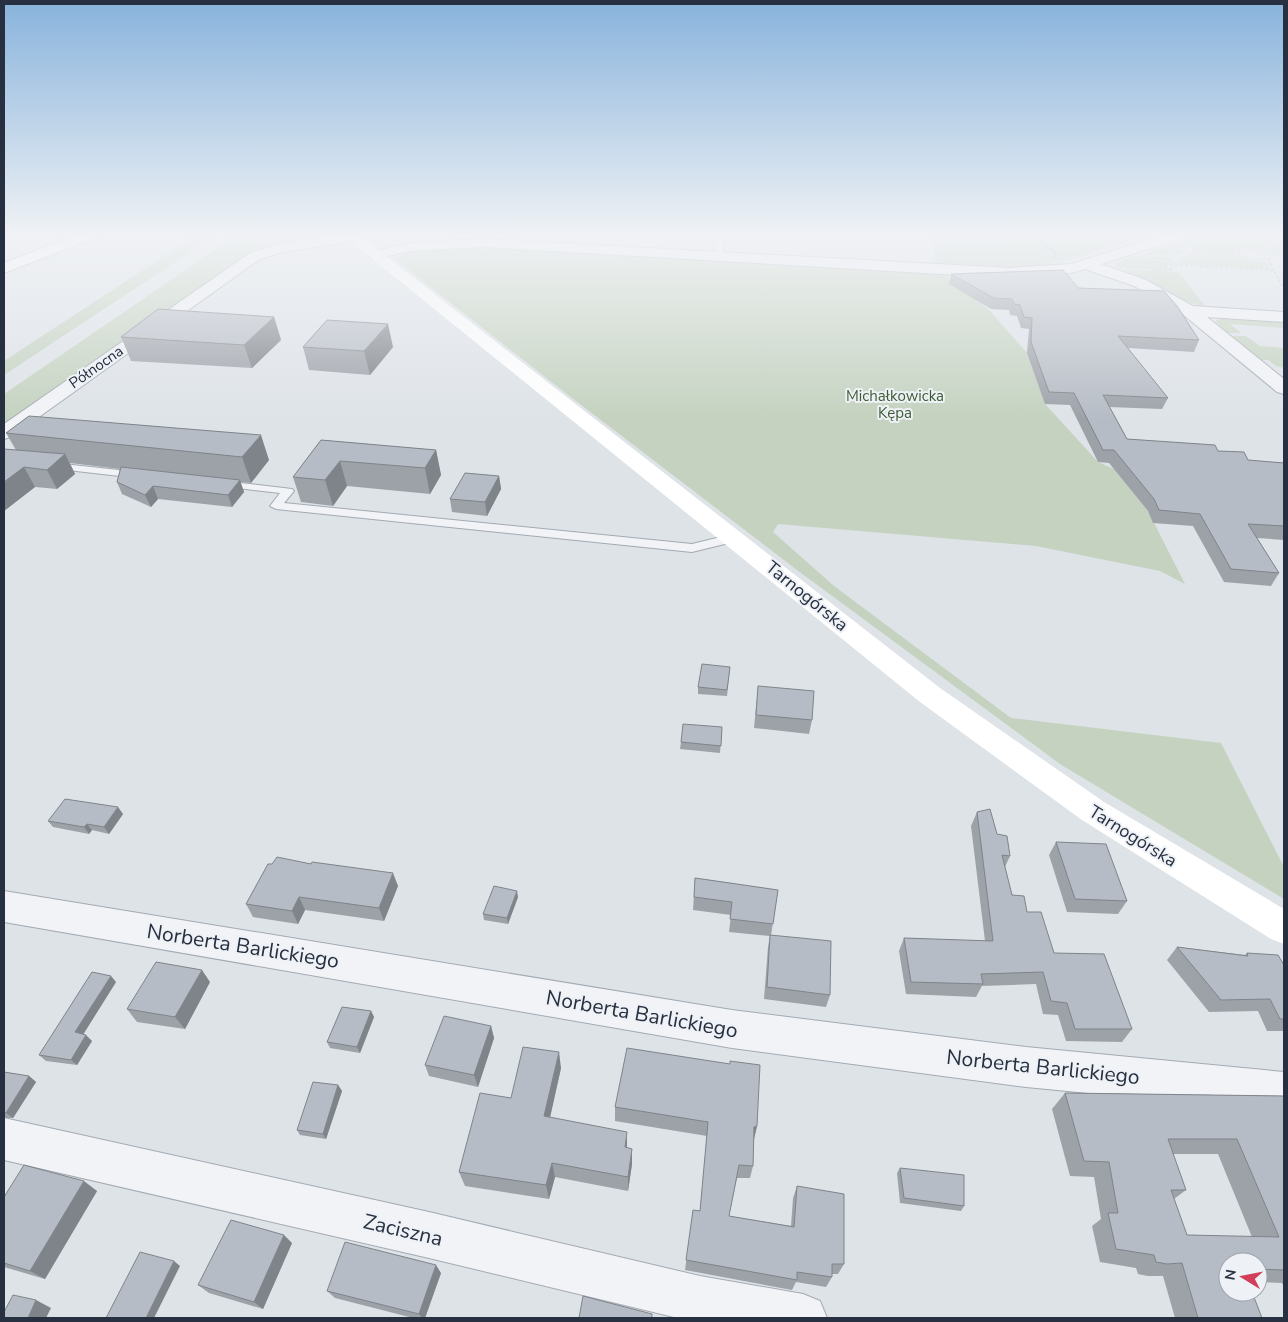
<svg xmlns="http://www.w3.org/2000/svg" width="1288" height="1322" font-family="'Nunito Sans',sans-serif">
<rect width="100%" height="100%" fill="#dee3e8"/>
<g fill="#c4d2bf">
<polygon points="193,235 216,235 4,375 4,361 163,257"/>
<polygon points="237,235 338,235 340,237 281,244 251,253 4,427 4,394"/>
<path d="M932 235H1149C1113 246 1078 259 1041 265 1006 270 971 266 936 265Z"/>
<polygon points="1200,235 1265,235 1270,245 1255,250 1239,249 1235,254 1192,253 1190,252 1193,251 1192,248 1187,246 1181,249 1189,250 1175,252 1175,255 1140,255"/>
<polygon points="1271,235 1284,235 1282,255 1262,251 1277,246"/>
<polygon points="470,246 947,274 949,279 988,309 1028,354 1046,405 1098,462 1114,469 1148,511 1185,584 1160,571 1036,546 778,524 773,532 834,586 1011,718 1221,743 1284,867 1284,899 1060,764 797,570 563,391 396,260 406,252"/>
<polygon points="1196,255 1213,258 1212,256 1237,256 1249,261 1266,262 1270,269 1172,264 1145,257 1180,257 1171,258 1170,260 1173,263 1182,262 1176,259 1194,259"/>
<polygon points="1137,256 1166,264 1170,270 1120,268 1115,265 1117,262"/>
<polygon points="1123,269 1178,272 1206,307 1191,303"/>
<polygon points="1223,318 1284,321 1284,328 1230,324 1241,333 1228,333 1215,321"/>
<polygon points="1232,336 1246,336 1260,346 1284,348 1284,368 1276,366 1268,360 1261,360"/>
</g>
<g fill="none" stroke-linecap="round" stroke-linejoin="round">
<polygon fill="#98b1ca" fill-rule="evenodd" points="1034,235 1038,235 1047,246 1057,252 1056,258 1054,258 1054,253 1045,248"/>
<defs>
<g id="lane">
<polygon points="716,235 724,235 723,258 719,260 715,258"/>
<polygon points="54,463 137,472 142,475 137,478 50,468 49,466"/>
<polygon points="223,481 292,489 294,491 284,503 692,544 733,534 739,538 737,541 692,552 276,509 270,506 280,493 219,486 219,482"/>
</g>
<g id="street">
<polygon points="336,235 360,237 353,241 283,252 260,259 11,437 4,439 4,424 250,253 281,244"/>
<polygon points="1163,235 1186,235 1184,238 1101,264 1146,280 1193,306 1284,312 1284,322 1207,317 1284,379 1284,394 1277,392 1174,307 1134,286 1085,269 1072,273 1009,278 484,247 411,251 375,259 368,255 370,252 411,243 484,239 1009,268 1071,264"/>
<polygon points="4,891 732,1010 1026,1047 1284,1072 1284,1112 1026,1087 732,1048 4,922"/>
<polygon points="4,1118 429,1212 700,1276 803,1294 820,1301 827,1318 678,1318 429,1258 4,1160"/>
</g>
<polygon id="primary" points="76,235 97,235 95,238 4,273 4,263"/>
</defs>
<use href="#lane" stroke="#a3aab2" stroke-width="2"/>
<use href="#street" stroke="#a3aab2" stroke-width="2"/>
<use href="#primary" stroke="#9da7b4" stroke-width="2"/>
<g stroke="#bcc0c7" stroke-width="2" stroke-dasharray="2.5 2.5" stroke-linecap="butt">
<polygon points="1251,250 1265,254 1269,259 1252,260 1238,254 1239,251"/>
<polyline points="1258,251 1274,245 1268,235"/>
<polygon points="1176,252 1186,252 1194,256 1182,257"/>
<polyline points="1284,252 1284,254"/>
<polyline points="1192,254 1238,255"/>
<polyline points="1267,254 1284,256"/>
<polyline points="1268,259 1277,277"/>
<polyline points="1156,261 1170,265 1273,270"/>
<polyline points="1154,270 1173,270 1169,264"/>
<polyline points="1284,278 1277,277 1284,288"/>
</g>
<use href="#lane" fill="#f1f3f7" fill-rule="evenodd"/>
<use href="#street" fill="#f1f3f7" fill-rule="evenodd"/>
<polygon fill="#fff" fill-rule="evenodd" points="343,235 359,235 940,688 1104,802 1284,909 1284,944 1271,939 1082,820 920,702"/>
<use href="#primary" fill="#fff" fill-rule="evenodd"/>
</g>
<g fill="#9da2a9" fill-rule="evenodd">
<polygon points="951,274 1078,288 1199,340 1194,352 1128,348 1168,398 1162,409 1109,407 1127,439 1218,451 1248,460 1284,463 1284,540 1257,538 1279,573 1271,586 1224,582 1193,526 1153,523 1148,511 1109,463 1098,462 1070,405 1045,404 1027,353 1029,329 1021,328 1017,316 1010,315 1009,310 991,309 949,284"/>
<polygon points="274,317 281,340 252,368 131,361 121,337"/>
<polygon points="303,347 393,347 370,375 309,370"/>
<polygon points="29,416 269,460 251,483 240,482 244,492 232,507 158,499 151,507 122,494 117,482 120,469 70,463 75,474 57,489 35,487 4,511 4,449 16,450 6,433"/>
<polygon points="321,440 436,450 441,475 430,494 347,486 333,506 301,502 293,477"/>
<polygon points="499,476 501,489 487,516 452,512 450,499"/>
<polygon points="730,667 727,696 698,694 698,687"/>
<polygon points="758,686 812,720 809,734 754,728"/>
<polygon points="722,727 720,753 680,749 681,742"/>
<polygon points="977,812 997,834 1010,856 1005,867 1012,895 1027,912 1054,953 1132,1029 1122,1042 1066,1041 1058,1015 1043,1014 1036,984 982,986 976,997 906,994 899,951 904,938 985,941 971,826"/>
<polygon points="123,814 109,834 92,830 89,834 53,827 48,821"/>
<polygon points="1056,842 1127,901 1118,914 1067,912 1049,855"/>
<polygon points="268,864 398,886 384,921 305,910 298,924 253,917 246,904"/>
<polygon points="695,878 778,890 771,935 830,995 826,1007 764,999 768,947 770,936 729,932 731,915 693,910"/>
<polygon points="518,897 508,924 484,920 483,914"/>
<polygon points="1177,947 1245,955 1247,953 1284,965 1284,1031 1267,1031 1258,1011 1209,1012 1167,960"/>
<polygon points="116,982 83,1034 92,1041 77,1065 46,1061 39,1055"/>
<polygon points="210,982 185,1029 137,1022 127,1009"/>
<polygon points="371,1011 374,1017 360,1053 330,1048 327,1042"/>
<polygon points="491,1026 494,1038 478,1087 429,1076 425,1065"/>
<polygon points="561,1068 550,1117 627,1148 632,1164 628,1191 555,1177 549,1199 465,1186 459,1172 511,1098"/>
<polygon points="4,1072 29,1076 36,1082 13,1118 4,1118"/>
<polygon points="338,1085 342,1091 326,1139 300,1135 297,1130"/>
<path d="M1065 1093 1284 1096V1287L1282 1283 1258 1282V1262H1228L1262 1318H1175L1163 1276H1148L1138 1274 1136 1268 1100 1262 1092 1226 1101 1219 1094 1177 1070 1176 1052 1109ZM1173 1154H1218L1252 1237 1187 1235 1174 1199 1186 1190Z"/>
<polygon points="615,1107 757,1126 754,1138 753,1166 750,1178 737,1178 729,1216 791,1226 793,1198 797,1186 844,1264 838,1274 832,1274 832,1277 826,1287 796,1282 792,1290 685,1270 693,1210 700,1211 707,1136 615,1121"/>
<polygon points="900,1168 964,1206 961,1211 900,1203 897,1173"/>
<polygon points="97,1191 45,1279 4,1267 4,1197"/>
<polygon points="292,1243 263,1309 209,1293 198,1285"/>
<polygon points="441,1273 425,1318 413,1318 335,1298 327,1291"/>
</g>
<g fill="#7f848a">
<polygon points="274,317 281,340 252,368 244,345"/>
<polygon points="388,324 393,347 370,375 364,351"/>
<polygon points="261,435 269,460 251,483 242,457"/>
<polygon points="436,450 441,475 430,494 425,468"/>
<polygon points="65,454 75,474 57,489 47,470"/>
<polygon points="340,461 347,486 333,506 325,480"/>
<polygon points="24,467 35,487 4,511 4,482"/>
<polygon points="499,476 501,489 487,516 485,502"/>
<polygon points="240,480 244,492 232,507 228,495"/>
<polygon points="153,486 158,499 151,507 145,495"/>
<polygon points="118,807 123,814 109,834 104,827"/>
<polygon points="87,824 92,830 89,834 84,827"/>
<polygon points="393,873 398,886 384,921 379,908"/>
<polygon points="517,891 518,897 508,924 507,918"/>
<polygon points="299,897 305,910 298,924 292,911"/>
<polygon points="202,970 210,982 185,1029 175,1017"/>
<polygon points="111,976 116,982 81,1038 75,1032"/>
<polygon points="371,1011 374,1017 360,1053 357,1047"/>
<polygon points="491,1026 494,1038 478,1087 474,1075"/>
<polygon points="86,1035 92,1041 77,1065 71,1060"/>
<polygon points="559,1052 561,1068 547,1131 544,1116"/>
<polygon points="29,1076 36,1082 13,1118 6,1113"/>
<polygon points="338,1085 342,1091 326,1139 323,1134"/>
<polygon points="757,1126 754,1139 754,1127"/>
<polygon points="627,1132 627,1146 625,1161 625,1147"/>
<polygon points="632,1149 632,1164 628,1191 628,1177"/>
<polygon points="552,1163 555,1177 549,1199 546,1185"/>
<polygon points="84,1181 97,1191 45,1279 30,1271"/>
<polygon points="284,1235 292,1243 263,1309 254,1302"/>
<polygon points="174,1261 180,1266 154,1318 146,1318"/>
<polygon points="436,1265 441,1273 425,1318 422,1318 419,1314"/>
<polygon points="36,1300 51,1308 46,1318 28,1318"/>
</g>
<g fill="#b6bcc5" stroke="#7f848a" fill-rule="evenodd">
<polygon points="1063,270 1078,288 1164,291 1177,306 1199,340 1118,336 1168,398 1103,395 1127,439 1215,445 1218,451 1244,452 1248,460 1284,463 1284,526 1248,524 1279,573 1231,569 1200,514 1159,510 1154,499 1114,450 1103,450 1074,393 1049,392 1031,342 1032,318 1024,317 1020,305 1014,304 1012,299 994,298 951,274"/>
<polygon points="158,309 274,317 244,345 121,337"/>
<polygon points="327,320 388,324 364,351 303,347"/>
<polygon points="29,416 261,435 242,457 6,433"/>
<polygon points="321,440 436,450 425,468 340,461 325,480 293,477"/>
<polygon points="4,449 65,454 47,470 24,467 4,482"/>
<polygon points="121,467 240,480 228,495 153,486 145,495 117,482"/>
<polygon points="465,473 499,476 485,502 450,499"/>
<polygon points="702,664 730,667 727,690 698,687"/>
<polygon points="758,686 814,691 812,720 756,715"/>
<polygon points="683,724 722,727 721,746 681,742"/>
<polygon points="65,799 118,807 104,827 87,824 84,827 48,821"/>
<polygon points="990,809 997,834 1007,836 1010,856 1002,855 1012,895 1024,896 1027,912 1041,912 1054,953 1104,954 1132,1029 1075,1029 1067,1003 1051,1001 1043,972 981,974 983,984 911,982 904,938 993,941 977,812"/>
<polygon points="1056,842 1106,844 1127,901 1075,899"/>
<polygon points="277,857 311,864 312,862 393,873 379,908 299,897 292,911 246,904 268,864 272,864"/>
<polygon points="695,878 778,890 773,924 730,919 732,902 694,897"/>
<polygon points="494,886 517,891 507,918 483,914"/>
<polygon points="770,935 831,941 830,995 767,987"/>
<polygon points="1177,947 1248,956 1247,953 1278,955 1284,965 1284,1019 1280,1019 1270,999 1221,1000"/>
<polygon points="156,962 202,970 175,1017 127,1009"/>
<polygon points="92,972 111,976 75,1032 86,1035 71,1060 39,1055"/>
<polygon points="342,1007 371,1011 357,1047 327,1042"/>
<polygon points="444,1016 491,1026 474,1075 425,1065"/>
<polygon points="523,1047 559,1052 544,1116 627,1132 625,1147 632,1149 628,1177 552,1163 546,1185 459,1172 480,1093 511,1098"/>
<polygon points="627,1048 730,1064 730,1061 760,1065 757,1126 754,1127 753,1166 739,1165 729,1216 794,1227 797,1186 844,1194 844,1264 832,1264 832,1277 797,1272 797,1280 686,1260 693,1210 700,1211 708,1122 615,1107"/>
<polygon points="4,1072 29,1076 6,1113 4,1112"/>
<polygon points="313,1082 338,1085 323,1134 297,1130"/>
<path d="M1065 1093 1284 1096V1270L1258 1269V1262H1228V1292H1252L1262 1318H1198L1182 1263 1167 1264 1156 1262 1154 1255 1116 1249 1108 1213H1118L1109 1162 1084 1161ZM1168 1139H1237L1279 1237 1187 1235 1171 1190H1186Z"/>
<polygon points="24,1165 84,1181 30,1271 4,1263 4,1197"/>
<polygon points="900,1168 964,1175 964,1206 904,1198"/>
<polygon points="231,1220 284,1235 254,1302 198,1285"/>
<polygon points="345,1242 436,1265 419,1314 327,1291"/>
<polygon points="140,1252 174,1261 146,1318 106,1318"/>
<polygon points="13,1295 36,1300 28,1318 4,1318 4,1312"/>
<polygon points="583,1296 652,1314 652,1318 579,1318"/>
</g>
<linearGradient id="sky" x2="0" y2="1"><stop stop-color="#88b3dc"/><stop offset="0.56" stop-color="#f0f2f5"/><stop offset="1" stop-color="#f0f2f5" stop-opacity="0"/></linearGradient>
<rect width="1288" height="420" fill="url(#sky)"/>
<g text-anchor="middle" stroke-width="4" stroke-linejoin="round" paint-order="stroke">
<g font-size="15" fill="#273040" stroke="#eef1f6">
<text transform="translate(96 367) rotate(-35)" y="5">Północna</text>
</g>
<g font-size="15" fill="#3c5c34" stroke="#eef1f6">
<text x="895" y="401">Michałkowicka<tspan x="895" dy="17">Kępa</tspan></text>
</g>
<g font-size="18" fill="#273040" stroke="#eef1f6">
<text transform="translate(807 596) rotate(39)" y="6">Tarnogórska</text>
<text transform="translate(1133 836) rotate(32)" y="6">Tarnogórska</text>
</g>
<g font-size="21" fill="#273040" stroke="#eef1f6">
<text transform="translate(243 946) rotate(9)" y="7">Norberta Barlickiego</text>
<text transform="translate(642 1014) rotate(10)" y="7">Norberta Barlickiego</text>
<text transform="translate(1043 1067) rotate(6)" y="7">Norberta Barlickiego</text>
<text transform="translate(403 1230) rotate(13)" y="7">Zaciszna</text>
</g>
</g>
<rect width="1288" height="1322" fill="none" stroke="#273040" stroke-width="10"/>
<g transform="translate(1243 1277) rotate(280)"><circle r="24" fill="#eef1f6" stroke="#9ea4ad"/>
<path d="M0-4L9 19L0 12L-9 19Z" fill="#d13f58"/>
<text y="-8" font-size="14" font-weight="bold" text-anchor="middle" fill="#273040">N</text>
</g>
</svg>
